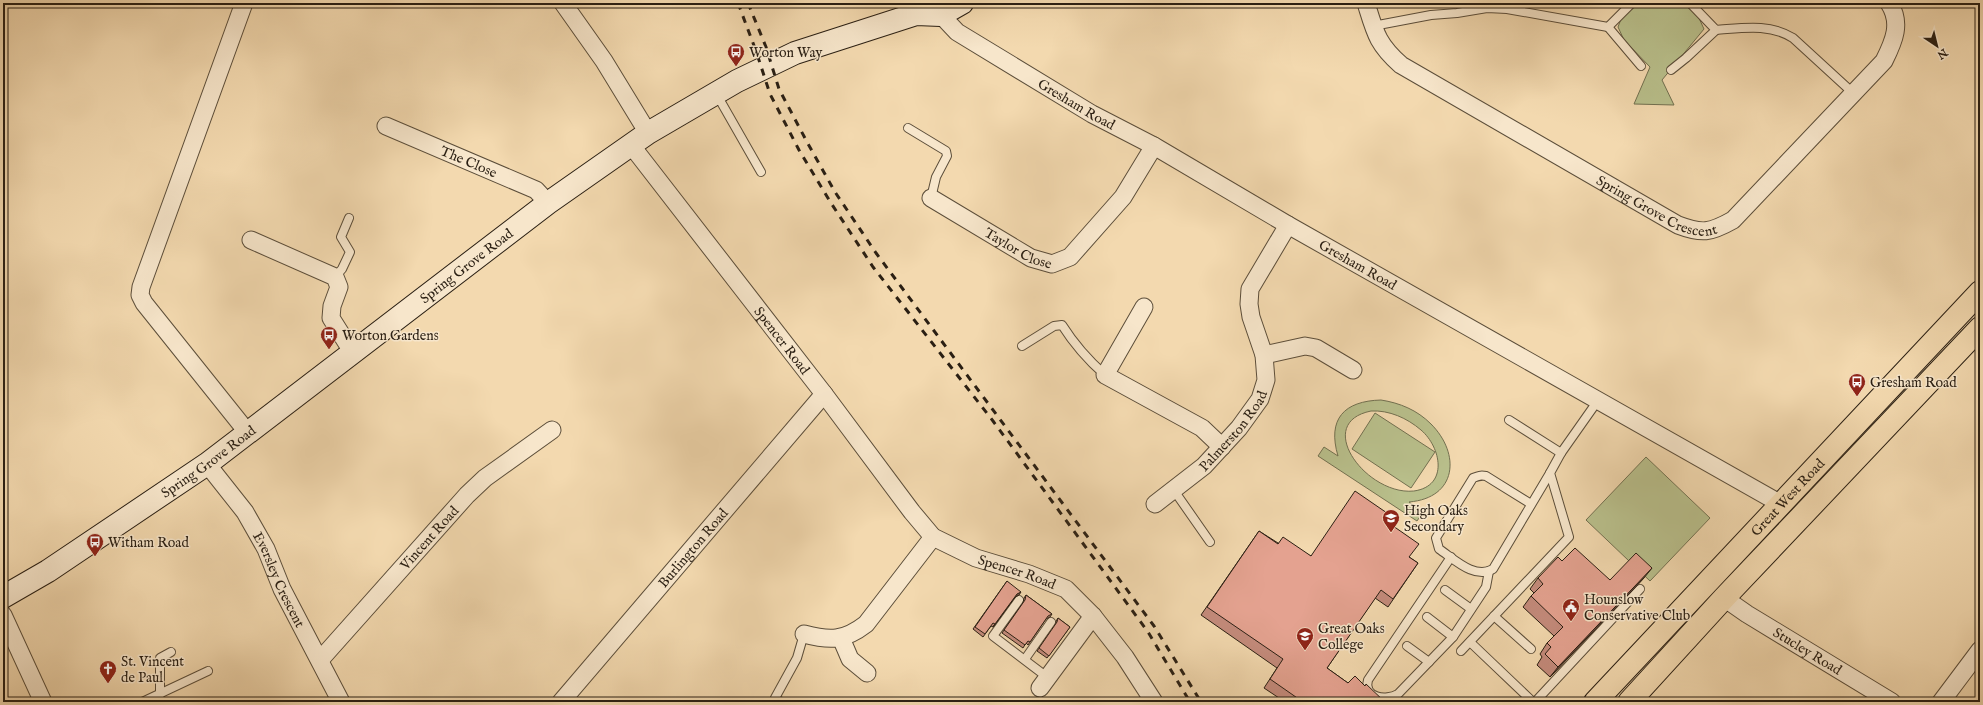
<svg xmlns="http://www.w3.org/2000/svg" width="1983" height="705" font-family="'IM FELL English',serif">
<rect width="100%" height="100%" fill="#f3d9af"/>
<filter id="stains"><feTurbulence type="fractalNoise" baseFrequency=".005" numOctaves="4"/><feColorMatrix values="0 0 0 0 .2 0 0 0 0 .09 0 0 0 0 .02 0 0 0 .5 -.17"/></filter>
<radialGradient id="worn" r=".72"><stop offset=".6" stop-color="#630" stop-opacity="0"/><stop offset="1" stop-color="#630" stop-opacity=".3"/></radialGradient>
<g fill="#b9c08c" stroke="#727050" fill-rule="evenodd">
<polygon points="1637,3 1686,3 1698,16 1704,29 1662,80 1674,105 1634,104 1650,67 1624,40 1618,27 1621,19"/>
<path d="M1381 400C1400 403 1417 410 1431 424 1461 454 1457 498 1409 502L1423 512 1417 521 1318 456 1324 447 1338 456C1327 419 1344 401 1381 400ZM1371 411C1389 410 1407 418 1421 430 1441 447 1449 486 1414 491 1367 496 1312 423 1371 411Z"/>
<polygon points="1375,413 1435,452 1411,488 1352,449"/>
<polygon points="1646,457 1710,518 1650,581 1586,520"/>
</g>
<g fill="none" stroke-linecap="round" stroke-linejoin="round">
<defs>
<g id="service">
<path d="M1690 3 1716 30C1743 28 1769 23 1793 38L1853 93"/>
<polyline points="1373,26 1431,15 1457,13 1487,8 1507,9 1608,27 1632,3"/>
<polyline points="1608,27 1641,66"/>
<polyline points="1671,70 1686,58 1716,30"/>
<polyline points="717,95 761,172"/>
<polyline points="908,128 946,151 947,156 936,177 931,198"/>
<polyline points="335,277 342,269 350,252 341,237 349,218"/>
<path d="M1022 346 1054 326 1062 325C1074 344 1088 360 1105 375"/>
<polyline points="1509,420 1561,453"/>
<polyline points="1173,489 1210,542"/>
<path d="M1531 504 1486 476C1480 475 1478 476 1473 478L1436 538 1439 549C1454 559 1475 580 1493 569L1550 473"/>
<path d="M1451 557 1368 680C1363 698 1386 701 1398 694L1453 637 1486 587 1489 571"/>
<polyline points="1445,590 1471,609"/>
<polyline points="1019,600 993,636 1047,677"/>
<polyline points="1494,616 1531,649"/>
<polyline points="1427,617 1453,637"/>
<polyline points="1470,642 1533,702"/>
<polyline points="1407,646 1429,662"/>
<polyline points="1461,651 1569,537 1550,473 1561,453 1599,399"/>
<polyline points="1025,659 1051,622"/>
<polyline points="160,694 160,658 171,652"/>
<polyline points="142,702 208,671"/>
<polyline points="781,702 775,698 797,658 804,634"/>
<polyline points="1535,702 1640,589"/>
</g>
<g id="minor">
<polyline points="244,3 141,287 140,295 144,303 248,433"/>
<polyline points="563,3 604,61 648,133"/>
<path id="s1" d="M1366 3C1375 32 1377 44 1401 65L1678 225C1702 234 1710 233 1733 220L1884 61C1894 41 1902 23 1889 3"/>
<path id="s2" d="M941 15 957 32 1092 114 1154 146 1288 225 1781 504"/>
<path id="s3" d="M386 126 536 190 548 203"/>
<path id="s4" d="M631 145 824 394 912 512 933 537 976 558 1029 574 1066 589 1093 616"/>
<path id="s5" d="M931 198 1031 258 1052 264 1070 257 1123 197 1154 146"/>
<polyline points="251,240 335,277 339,287 332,306 331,318 353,353"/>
<polyline points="1144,307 1105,375 1202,428 1222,447"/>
<polyline points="1264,355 1305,346 1316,348 1353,370"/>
<path id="s6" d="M207 464 245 512 266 549 282 589 341 702"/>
<path id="s7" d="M1155 504 1204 466 1239 428 1260 399 1266 380 1264 355 1251 317 1249 304 1250 289 1288 225"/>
<path id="s8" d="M1724 598 1747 614 1892 702"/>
<polyline points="3,615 43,702"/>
<path d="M804 634C830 641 844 641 866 624L933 537"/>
<polyline points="841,638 850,659 867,673"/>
<path id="s9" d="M320 660 467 495 485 478 552 430"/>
<polyline points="1040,688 1093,616 1125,657 1154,702"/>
<path id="s10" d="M561 702 824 394"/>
<polyline points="1941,702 1980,650"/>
</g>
<g id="secondary">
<path id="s11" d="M3 597 48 571 207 464 548 203 648 133 737 81 795 53 916 14 941 15 962 3"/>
</g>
<g id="trunk">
<path id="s12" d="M1595 702 1980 292"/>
<polyline points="1629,702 1724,598 1980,328"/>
</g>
</defs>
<use href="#service" stroke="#5c4e3a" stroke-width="10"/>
<use href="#minor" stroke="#5c4e3a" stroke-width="19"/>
<use href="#secondary" stroke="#2a1f13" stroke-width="24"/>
<use href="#trunk" stroke="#2a1f13" stroke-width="24"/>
<use href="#service" stroke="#f7e6cb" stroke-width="8"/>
<use href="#minor" stroke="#f7e6cb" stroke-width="17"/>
<use href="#secondary" stroke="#f7e6cb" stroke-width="22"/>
<use href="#trunk" stroke="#f3d9af" stroke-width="22"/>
<g stroke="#2a1f13" stroke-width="3" stroke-dasharray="7 7" stroke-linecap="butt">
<polyline points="738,3 756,51 770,94 799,150 831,203 873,267 993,421 1148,632 1190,702"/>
<polyline points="748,3 766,47 779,89 807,142 835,192 876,253 1154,626 1201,702"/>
</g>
</g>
<g fill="#c48b7c" stroke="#2a1f13">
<polygon points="1383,519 1409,557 1418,563 1388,607 1375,598 1327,668 1348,683 1365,686 1385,702 1285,702 1264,688 1277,668 1201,615 1259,531 1278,543 1311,556"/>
<polygon points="1562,561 1610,580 1644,578 1550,677 1537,665 1542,657 1540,654 1547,643 1554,636 1523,607 1531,596 1534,593 1530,589 1538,578"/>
<polygon points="1007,581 1019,595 1015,597 993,627 991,626 983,637 973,629"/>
<polygon points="1026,595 1052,614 1050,617 1046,619 1028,645 1026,643 1023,648 1002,633 1023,603 1024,598"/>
<polygon points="1058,618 1070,627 1047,658 1037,651 1056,625 1056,621"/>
</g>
<g fill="#a07165" stroke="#2a1f13">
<polygon points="1652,568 1644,578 1550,677 1558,667"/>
<polygon points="1021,592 1019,595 1015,597 993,627 1017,594"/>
</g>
<g fill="#e4a290" stroke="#2a1f13">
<polygon points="1355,491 1387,513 1383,519 1419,544 1409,557 1418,563 1393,599 1381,590 1327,668 1348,683 1355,676 1365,686 1366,684 1385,702 1303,702 1270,679 1283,659 1207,607 1259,531 1278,544 1283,537 1311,556"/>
<polygon points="1575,548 1610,580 1636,553 1652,568 1558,667 1545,654 1551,647 1547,643 1563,627 1531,596 1543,584 1538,578 1558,557 1562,561"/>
<polygon points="1007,581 1021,592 1017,594 995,624 993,623 985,634 975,627"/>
<polygon points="1026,595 1052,614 1048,616 1030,642 1028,641 1025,645 1004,630 1025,600"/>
<polygon points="1058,618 1070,627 1049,656 1039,648 1057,622"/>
</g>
<defs>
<symbol id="bus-pin" viewBox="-11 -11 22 30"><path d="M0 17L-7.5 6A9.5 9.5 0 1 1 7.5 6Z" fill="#8f2418" stroke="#f7e6cb"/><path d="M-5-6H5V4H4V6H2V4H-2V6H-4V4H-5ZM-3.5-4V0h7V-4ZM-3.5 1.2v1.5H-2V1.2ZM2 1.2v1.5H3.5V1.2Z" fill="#fff"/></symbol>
<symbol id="school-pin" viewBox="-11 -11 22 30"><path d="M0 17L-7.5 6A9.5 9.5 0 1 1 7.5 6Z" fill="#8f2418" stroke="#f7e6cb"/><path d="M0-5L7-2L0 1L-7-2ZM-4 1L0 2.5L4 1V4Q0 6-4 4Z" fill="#fff"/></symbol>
<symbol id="civic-pin" viewBox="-11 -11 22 30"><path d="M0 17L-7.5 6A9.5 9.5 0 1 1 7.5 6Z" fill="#8f2418" stroke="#f7e6cb"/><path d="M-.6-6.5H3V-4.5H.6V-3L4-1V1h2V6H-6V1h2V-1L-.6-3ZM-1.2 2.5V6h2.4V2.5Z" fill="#fff"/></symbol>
<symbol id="university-pin" viewBox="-11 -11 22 30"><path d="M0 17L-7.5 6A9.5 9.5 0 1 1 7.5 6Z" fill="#8f2418" stroke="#f7e6cb"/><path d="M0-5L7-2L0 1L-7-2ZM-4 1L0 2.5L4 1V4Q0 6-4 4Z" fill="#fff"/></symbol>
<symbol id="church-pin" viewBox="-11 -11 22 30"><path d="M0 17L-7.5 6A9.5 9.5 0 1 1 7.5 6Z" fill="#8f2418" stroke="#f7e6cb"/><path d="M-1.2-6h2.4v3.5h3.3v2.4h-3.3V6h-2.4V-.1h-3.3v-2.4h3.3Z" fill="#fff"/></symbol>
</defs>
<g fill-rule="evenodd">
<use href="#bus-pin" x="726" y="42" width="20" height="27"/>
<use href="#bus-pin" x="319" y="325" width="20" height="27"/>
<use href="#bus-pin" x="1847" y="372" width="20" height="27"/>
<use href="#school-pin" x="1381" y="508" width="20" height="27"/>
<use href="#bus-pin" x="85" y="532" width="20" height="27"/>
<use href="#civic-pin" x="1561" y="597" width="20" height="27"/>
<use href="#university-pin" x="1295" y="626" width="20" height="27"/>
<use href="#church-pin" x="98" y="659" width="20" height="27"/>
</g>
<g text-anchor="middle" stroke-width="3" stroke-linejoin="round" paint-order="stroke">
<g font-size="14" fill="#2a1f13" stroke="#f7e6cb" text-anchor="start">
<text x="749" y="57">Worton Way</text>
<text x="342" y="340">Worton Gardens</text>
<text x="1870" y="387">Gresham Road</text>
<text x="1404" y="515">High Oaks<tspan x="1404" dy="16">Secondary</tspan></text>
<text x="108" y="547">Witham Road</text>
<text x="1584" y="604">Hounslow<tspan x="1584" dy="16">Conservative Club</tspan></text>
<text x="1318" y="633">Great Oaks<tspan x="1318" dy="16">College</tspan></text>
<text x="121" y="666">St. Vincent<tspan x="121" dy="16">de Paul</tspan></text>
</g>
<g font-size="14" fill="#2a1f13" stroke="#f7e6cb">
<text dy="5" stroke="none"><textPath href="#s2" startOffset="163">Gresham Road</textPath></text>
<text dy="5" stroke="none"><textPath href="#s3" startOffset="90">The Close</textPath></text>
<text dy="5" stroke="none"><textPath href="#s1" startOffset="366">Spring Grove Crescent</textPath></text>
<text dy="5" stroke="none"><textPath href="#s5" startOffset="101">Taylor Close</textPath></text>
<text dy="5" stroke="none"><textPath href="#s2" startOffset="487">Gresham Road</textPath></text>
<text dy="5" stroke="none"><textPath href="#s11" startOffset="570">Spring Grove Road</textPath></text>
<text dy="5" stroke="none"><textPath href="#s4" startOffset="247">Spencer Road</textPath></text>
<text dy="5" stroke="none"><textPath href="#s7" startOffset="108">Palmerston Road</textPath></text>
<text dy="5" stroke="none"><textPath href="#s11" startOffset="246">Spring Grove Road</textPath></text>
<text dy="5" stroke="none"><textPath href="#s12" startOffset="281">Great West Road</textPath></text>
<text dy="5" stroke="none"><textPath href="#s9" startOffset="164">Vincent Road</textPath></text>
<text dy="5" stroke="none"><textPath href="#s10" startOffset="203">Burlington Road</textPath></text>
<text dy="5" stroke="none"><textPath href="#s4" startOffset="586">Spencer Road</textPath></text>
<text dy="5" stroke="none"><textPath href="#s6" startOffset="137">Eversley Crescent</textPath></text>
<text dy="5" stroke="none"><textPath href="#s8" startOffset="99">Stucley Road</textPath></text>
</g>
</g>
<rect width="1983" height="705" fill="none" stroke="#f3d9af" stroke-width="16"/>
<rect x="4" y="4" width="1975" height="697" fill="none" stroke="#2a1f13" stroke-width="2"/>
<rect x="8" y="8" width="1967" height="689" fill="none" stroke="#2a1f13"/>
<g transform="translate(1937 46) rotate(145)" stroke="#f7e6cb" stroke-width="3" paint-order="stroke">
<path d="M0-3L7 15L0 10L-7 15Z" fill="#2a1f13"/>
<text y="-6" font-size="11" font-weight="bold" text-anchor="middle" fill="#2a1f13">N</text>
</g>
<rect width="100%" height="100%" filter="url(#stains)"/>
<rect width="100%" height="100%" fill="url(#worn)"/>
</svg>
